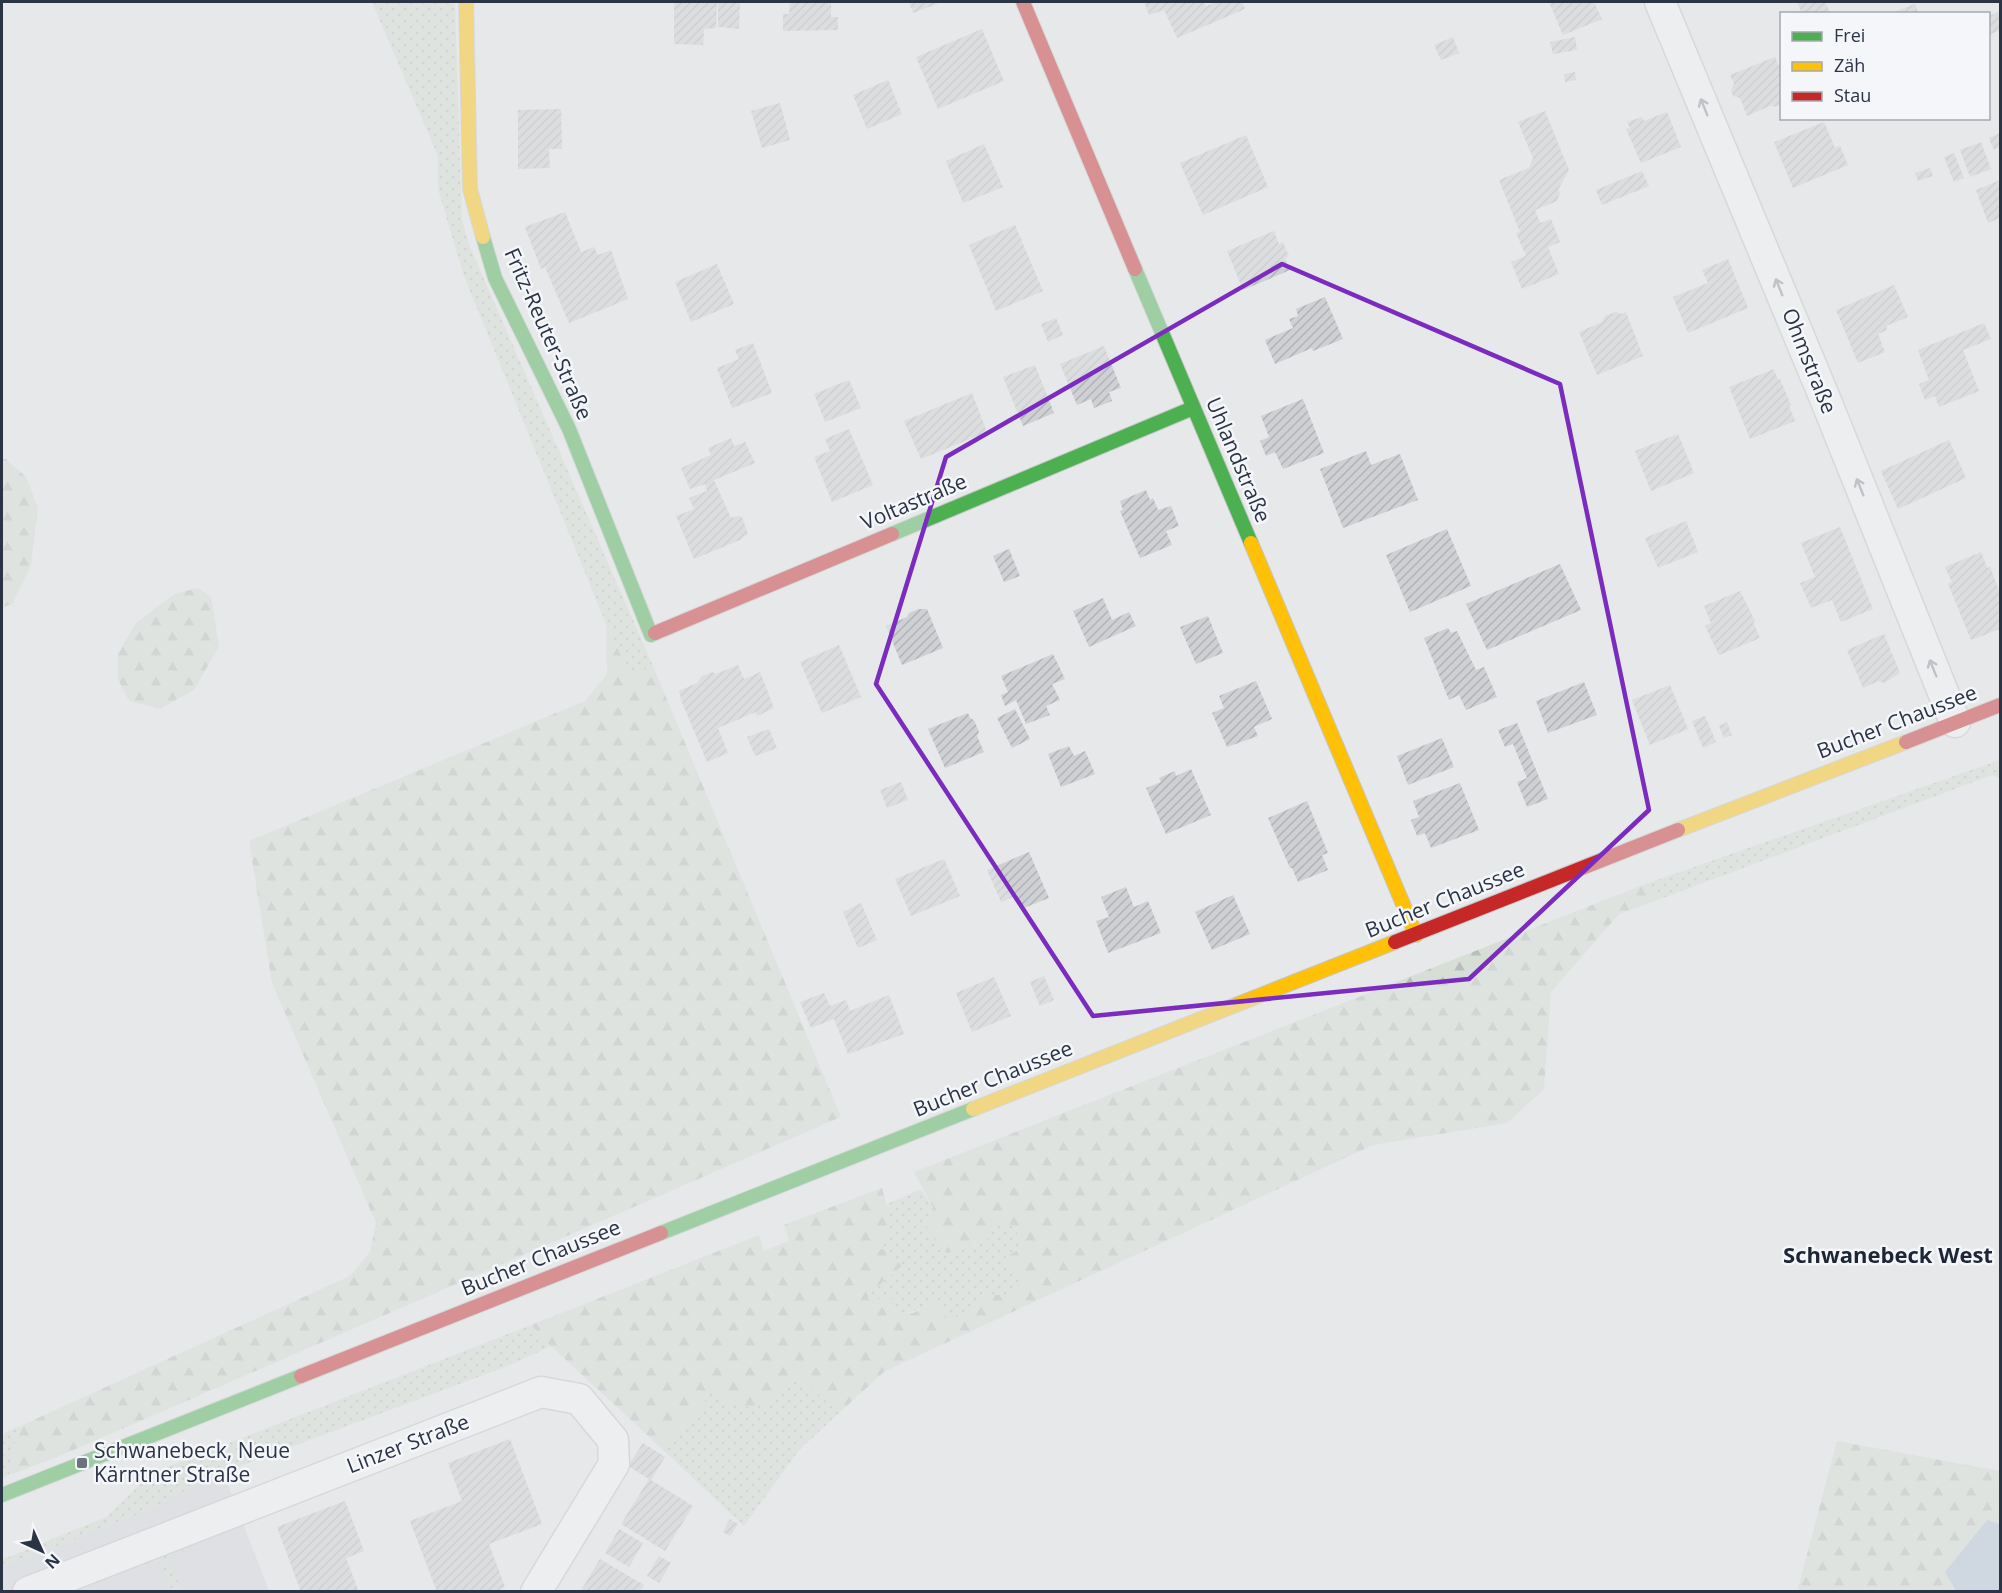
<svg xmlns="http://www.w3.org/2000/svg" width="2002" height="1593" font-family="'Open Sans',sans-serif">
<defs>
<pattern id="grass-dots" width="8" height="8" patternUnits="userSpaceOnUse" patternTransform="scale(1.5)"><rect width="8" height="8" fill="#d6ded6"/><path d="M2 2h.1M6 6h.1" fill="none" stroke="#b8bfb9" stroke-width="1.8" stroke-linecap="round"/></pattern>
<pattern id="forest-firs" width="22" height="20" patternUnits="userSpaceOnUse" patternTransform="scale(1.5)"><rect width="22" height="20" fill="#d6ded6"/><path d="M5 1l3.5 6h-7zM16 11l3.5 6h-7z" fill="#b8bfb9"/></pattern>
<pattern id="building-hatch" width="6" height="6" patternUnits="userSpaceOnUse" patternTransform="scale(1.5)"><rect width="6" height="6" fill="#ced0d3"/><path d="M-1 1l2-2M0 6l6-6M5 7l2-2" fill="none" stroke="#b1b3b6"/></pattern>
</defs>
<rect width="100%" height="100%" fill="#e6e8ea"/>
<polygon fill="#d4d7dd" points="223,1472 269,1591 2,1592 2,1567 136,1515"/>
<g fill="url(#grass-dots)">
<polygon points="372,2 455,2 462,220 470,247 653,666 631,676 606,624 464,276 438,189 438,156"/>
<polygon points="2000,760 2000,778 1992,775 1663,898 1643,885"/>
<path d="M921 1189 934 1209 923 1222 948 1253 961 1248 993 1223 1013 1225 1025 1247 1019 1276V1288L1008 1295H984L958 1317 947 1320 933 1302C903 1319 899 1314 869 1300L868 1294 902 1266 877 1249 888 1232 887 1204Z"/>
<polygon points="531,1325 551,1346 510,1365 224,1472 136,1515 2,1567 2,1558 9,1557 106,1517 146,1479 160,1470"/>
<polygon points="797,1374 839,1413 799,1450 744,1526 660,1447 698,1414 711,1389 779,1398"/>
<polygon points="18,1427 9,1475 2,1478 2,1434"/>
<polygon points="186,1544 188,1549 168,1557 182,1591 172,1591 160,1561 139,1569 137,1563"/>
</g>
<g fill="url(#forest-firs)">
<polygon points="2,459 6,459 26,477 38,508 31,565 13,603 2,608"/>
<polygon points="198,588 211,597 219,646 194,690 160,709 129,701 118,679 118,654 136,623 174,594"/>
<polygon points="606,624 631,676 653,666 841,1117 55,1458 9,1475 18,1427 350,1276 370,1252 376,1223 272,983 249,841 585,701 607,674"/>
<polygon points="1643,885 1663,898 1619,914 1551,992 1544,1089 1507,1123 1373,1145 885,1371 839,1413 797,1375 779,1398 752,1407 728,1404 719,1392 711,1390 698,1414 660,1447 551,1346 531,1325 759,1235 764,1251 789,1241 784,1225 882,1188 888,1209 888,1232 878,1248 888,1251 902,1266 868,1294 869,1300 891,1297 894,1312 913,1313 933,1302 947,1320 958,1317 984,1295 1008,1295 1018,1288 1019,1276 1005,1257 1024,1247 1013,1225 993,1223 987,1240 948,1253 937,1249 934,1235 923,1222 934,1209 914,1172"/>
<polygon points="1837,1441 2000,1471 2000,1524 1987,1521 1946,1572 1956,1591 1797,1592"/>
</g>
<polygon fill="#b4c4d5" points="1987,1520 2000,1524 2000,1591 1956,1591 1945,1572"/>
<g fill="url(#building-hatch)">
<polygon points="674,2 717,2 716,28 704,29 703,45 674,44"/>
<polygon points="718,2 740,2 739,29 718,27"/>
<polygon points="790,2 831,2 831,17 838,17 838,30 783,31 783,14 789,14"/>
<polygon points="909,2 942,2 913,13"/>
<polygon points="1144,2 1204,2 1206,6 1217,2 1242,2 1245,9 1177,38 1164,10 1149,15"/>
<polygon points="1549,2 1594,2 1602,19 1563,35"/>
<polygon points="1797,2 1825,2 1830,12 1802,14"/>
<polygon points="1915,4 1919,14 1892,14 1892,13"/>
<polygon points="2000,11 2000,30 1989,35 1989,16"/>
<polygon points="982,29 1004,81 938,109 916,57"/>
<polygon points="1453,37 1459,53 1441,60 1434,45"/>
<polygon points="1575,37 1577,50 1553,54 1550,42"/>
<polygon points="1775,57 1782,73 1782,104 1773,107 1772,105 1747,116 1740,98 1733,96 1731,90 1734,84 1730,75"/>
<polygon points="1575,72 1576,80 1565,82 1564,74"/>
<polygon points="888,80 902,114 867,129 853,95"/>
<polygon points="780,103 790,140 762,148 751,111"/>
<polygon points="561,109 562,149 549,149 550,168 518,169 518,110"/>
<polygon points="1545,111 1569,170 1558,190 1560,193 1557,201 1535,210 1540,223 1551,219 1560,242 1548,247 1559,274 1522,289 1511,262 1526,256 1516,233 1520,232 1499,180 1529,168 1533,158 1518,122"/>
<polygon points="1667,112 1681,147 1641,163 1626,129 1630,128 1627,122 1642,117 1644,121"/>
<polygon points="1824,122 1835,148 1840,146 1848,165 1793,188 1774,142"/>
<polygon points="2000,133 2000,147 1994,150 1989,138"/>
<polygon points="1246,135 1268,187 1203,215 1180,163"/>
<polygon points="1981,142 1991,169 1970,177 1960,150"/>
<polygon points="984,144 1003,187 963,203 946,161"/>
<polygon points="1954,153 1964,178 1954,182 1944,157"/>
<polygon points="1930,168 1933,176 1918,181 1915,173"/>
<polygon points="1642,171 1649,186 1602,205 1596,190"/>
<polygon points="2000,180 2000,218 1988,223 1976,190"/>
<polygon points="565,212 581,252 594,247 598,255 611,250 628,299 569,323 545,267 541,269 525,227"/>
<polygon points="1015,225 1043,291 996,311 969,245"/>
<polygon points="1274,231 1279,244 1283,242 1289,256 1285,258 1290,270 1243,290 1227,251"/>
<polygon points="1728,259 1748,308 1688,333 1673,297 1708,283 1702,270"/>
<polygon points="717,264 734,304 691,322 675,282"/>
<polygon points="1894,285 1908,317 1886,326 1887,330 1878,334 1885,352 1858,363 1836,310"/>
<polygon points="1325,297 1343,339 1313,351 1312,348 1275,364 1265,340 1293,328 1289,319 1298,316 1296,309"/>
<polygon points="1616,312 1621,314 1626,312 1643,356 1597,375 1579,332 1602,322 1605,316"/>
<polygon points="1056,318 1063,335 1048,342 1041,324"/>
<polygon points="1984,323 1991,339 1963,350 1979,391 1939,407 1935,396 1925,400 1919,384 1929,380 1918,350"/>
<polygon points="753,343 772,393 732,408 717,368 739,359 735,350"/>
<polygon points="1104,346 1121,388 1109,392 1112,401 1094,408 1091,399 1077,405 1060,364"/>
<polygon points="1035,365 1054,413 1023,426 1003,377"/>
<polygon points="1774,369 1778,380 1780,379 1791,405 1789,406 1795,421 1750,439 1729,387"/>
<polygon points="849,380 861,408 825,422 814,394"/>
<polygon points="972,393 987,432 921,459 904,421"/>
<polygon points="1303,399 1324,453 1283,469 1275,452 1266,456 1260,441 1269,437 1261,416"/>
<polygon points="849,429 873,485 832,502 814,457 830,451 825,439"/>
<polygon points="1678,434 1694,473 1651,491 1635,451"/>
<polygon points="731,438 734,446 745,442 755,463 714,480 731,518 738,516 742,517 748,534 740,540 694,559 676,516 694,509 689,498 707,491 705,484 690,489 681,468 711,455 708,448"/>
<polygon points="1949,440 1966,478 1898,509 1881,471"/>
<polygon points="1366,451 1371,465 1400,454 1418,500 1343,528 1320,469"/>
<polygon points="1146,490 1150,500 1153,498 1158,510 1171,506 1179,526 1166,531 1172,545 1140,558 1120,511 1123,510 1120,501"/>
<polygon points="1686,521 1698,552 1658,568 1645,538"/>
<polygon points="1840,527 1873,609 1841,622 1832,600 1811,608 1800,583 1815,577 1801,543"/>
<polygon points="1447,529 1471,586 1410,612 1386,555"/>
<polygon points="1009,549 1020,576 1004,582 993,556"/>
<polygon points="1981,552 1987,568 1990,567 2000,593 2000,629 1971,640 1948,584 1952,582 1945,567"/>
<polygon points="1560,564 1581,610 1487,650 1466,604"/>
<polygon points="1740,591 1755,621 1753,622 1760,638 1719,655 1705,626 1711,623 1704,606"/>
<polygon points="1103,598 1112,620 1129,612 1136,626 1089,647 1073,611"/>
<polygon points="919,609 927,609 943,648 902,665 886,626 907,617 909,613"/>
<polygon points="1208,616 1223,653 1196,664 1180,627"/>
<polygon points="1448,628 1451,633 1457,631 1476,670 1484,667 1497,697 1466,710 1459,695 1449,700 1424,638"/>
<polygon points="1884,634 1900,673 1884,683 1879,681 1863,688 1847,650"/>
<polygon points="839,645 861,697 822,713 800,662"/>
<polygon points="1053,654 1065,679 1052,684 1060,700 1046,706 1050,715 1026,724 1016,700 1005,706 1001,695 1008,692 1001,676"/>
<polygon points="738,665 744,679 760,672 774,708 757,716 756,712 718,728 728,753 707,762 680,698 681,698 679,691 697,683 702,676 712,672 716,674"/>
<polygon points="1256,681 1272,719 1254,727 1258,736 1227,747 1212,713 1224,708 1219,696"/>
<polygon points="1584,682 1597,715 1548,733 1536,701"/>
<polygon points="1670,685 1688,729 1650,745 1632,700"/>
<polygon points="1015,709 1030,739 1012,748 997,718"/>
<polygon points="968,713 970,718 974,720 979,732 977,736 984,752 945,768 928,729"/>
<polygon points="1705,716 1716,742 1703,748 1692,721"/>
<polygon points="1727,722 1732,735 1724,738 1719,726"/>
<polygon points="1517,723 1548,799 1527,807 1517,782 1527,778 1513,744 1505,747 1498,730"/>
<polygon points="769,729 777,748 755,756 747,737"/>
<polygon points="1442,738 1454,767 1408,785 1397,756"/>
<polygon points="1069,746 1074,756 1085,751 1095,774 1061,787 1048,754"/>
<polygon points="1191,769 1211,815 1166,834 1146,788 1161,782 1159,778 1175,771 1176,776"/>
<polygon points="901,782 908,800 887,808 880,790"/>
<polygon points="1460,783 1479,830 1431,848 1425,833 1417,836 1411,820 1419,817 1413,801"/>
<polygon points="1307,801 1328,853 1322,855 1328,870 1298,882 1292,868 1290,868 1268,818"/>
<polygon points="1029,852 1049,898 1021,909 1015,896 1001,902 987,870"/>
<polygon points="944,859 960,896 911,916 895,879"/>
<polygon points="1126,887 1134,907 1148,901 1161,933 1108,953 1096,921 1109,917 1101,897"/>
<polygon points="1233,895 1250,934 1212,950 1195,912"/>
<polygon points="861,903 877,940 858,948 843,912"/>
<polygon points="1044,976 1054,1000 1040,1006 1030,982"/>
<polygon points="994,977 1011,1016 972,1032 956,993"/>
<polygon points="824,993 830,1006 846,1000 850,1011 889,995 904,1034 848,1054 834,1019 811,1028 800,1002"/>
<polygon points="510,1439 542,1524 489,1544 505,1587 494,1592 437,1592 410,1521 462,1501 448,1463"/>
<polygon points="643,1443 665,1457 651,1480 693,1506 665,1551 621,1524 649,1479 628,1466"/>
<polygon points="345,1501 364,1551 346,1558 359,1592 301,1592 277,1527"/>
<polygon points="730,1519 738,1524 730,1536 723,1532"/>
<polygon points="619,1529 643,1543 629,1567 605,1553"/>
<polygon points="659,1556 671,1563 659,1583 647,1576"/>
<polygon points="600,1559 644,1585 640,1592 580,1592"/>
</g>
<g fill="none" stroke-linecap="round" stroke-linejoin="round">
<defs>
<g id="street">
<polyline points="1660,2 1826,401 1955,722"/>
<polyline points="28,1592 541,1392 579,1399 613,1440 614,1464 536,1592"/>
</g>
<g id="fast">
<polyline points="483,237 495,278 569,429 651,635 655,633"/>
<polyline points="1135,269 1251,543"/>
<polyline points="892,534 1193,408"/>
<polyline points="661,1233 973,1109"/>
<polyline points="2,1495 301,1376"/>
</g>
<g id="slow">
<polyline points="466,2 470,189 483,237"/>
<polyline points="1251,543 1416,935"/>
<polyline points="1678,830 1906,742"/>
<polyline points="973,1109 1395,942"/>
</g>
<g id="jam">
<polyline points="1023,2 1135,269"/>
<polyline points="655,633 892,534"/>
<polyline points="1906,742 2000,705"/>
<polyline points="1395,942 1678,830"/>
<polyline points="301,1376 661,1233"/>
</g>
</defs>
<use href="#street" stroke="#c4c6c8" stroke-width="33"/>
<use href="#fast" stroke="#c4c6c8" stroke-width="16"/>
<use href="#slow" stroke="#c4c6c8" stroke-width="16"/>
<use href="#jam" stroke="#c4c6c8" stroke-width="16"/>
<use href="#street" stroke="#f5f6f7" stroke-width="30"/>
<use href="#fast" stroke="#4caf50" stroke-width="14"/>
<use href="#slow" stroke="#ffc107" stroke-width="14"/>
<use href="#jam" stroke="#c62828" stroke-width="14"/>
</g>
<defs><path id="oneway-shaft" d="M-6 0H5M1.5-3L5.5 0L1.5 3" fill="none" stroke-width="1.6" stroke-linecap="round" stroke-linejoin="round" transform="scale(1.5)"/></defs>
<g stroke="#90959e">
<use href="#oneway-shaft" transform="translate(1704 107) rotate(-112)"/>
<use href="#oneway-shaft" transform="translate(1779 287) rotate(-112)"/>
<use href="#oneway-shaft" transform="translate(1860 487) rotate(-112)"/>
<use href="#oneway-shaft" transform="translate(1933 668) rotate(-112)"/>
</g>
<path d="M0 0H2002V1593H0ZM1282 264 1560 384 1649 810 1469 979 1093 1016 876 684 946 457Z" fill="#e6e8ea" fill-opacity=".55" fill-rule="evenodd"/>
<path fill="none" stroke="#7b2cbf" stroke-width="4.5" stroke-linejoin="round" d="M1282 264 1560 384 1649 810 1469 979 1093 1016 876 684 946 457Z"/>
<rect fill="#6c737f" stroke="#f4f6f9" stroke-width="2" x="76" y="1457" width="12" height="12" rx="3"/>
<g text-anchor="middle" stroke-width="5" stroke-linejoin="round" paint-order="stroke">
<g font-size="21" fill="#2b3445" stroke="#f4f6f9">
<text transform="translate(548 334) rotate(66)" y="7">Fritz-Reuter-Straße</text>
<text transform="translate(1809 361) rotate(68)" y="7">Ohmstraße</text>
<text transform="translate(1238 460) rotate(67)" y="7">Uhlandstraße</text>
<text transform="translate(914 502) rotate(-23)" y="7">Voltastraße</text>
<text transform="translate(1897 722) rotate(-21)" y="7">Bucher Chaussee</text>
<text transform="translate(1445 900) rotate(-22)" y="7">Bucher Chaussee</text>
<text transform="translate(993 1079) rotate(-22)" y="7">Bucher Chaussee</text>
<text transform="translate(541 1258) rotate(-22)" y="7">Bucher Chaussee</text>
<text transform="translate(408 1444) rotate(-21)" y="7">Linzer Straße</text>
</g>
<g font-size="21" fill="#2b3445" stroke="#f4f6f9" text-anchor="start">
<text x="94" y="1458">Schwanebeck, Neue<tspan x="94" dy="24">Kärntner Straße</tspan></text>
</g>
<g font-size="22" font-weight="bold" fill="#1d2536" stroke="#f4f6f9">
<text x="1888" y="1263">Schwanebeck West</text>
</g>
</g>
<rect width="2002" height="1593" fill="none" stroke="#2b3445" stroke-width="6"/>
<rect x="1780" y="12" width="210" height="108" fill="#f4f6f9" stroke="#a4a8b1" stroke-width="1.5"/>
<rect x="1792" y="32" width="30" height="9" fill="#4caf50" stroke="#a4a8b1" stroke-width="1.5"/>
<text x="1834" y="42" font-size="18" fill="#2b3445">Frei</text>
<rect x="1792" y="62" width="30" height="9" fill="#ffc107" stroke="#a4a8b1" stroke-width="1.5"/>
<text x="1834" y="72" font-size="18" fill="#2b3445">Zäh</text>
<rect x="1792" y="92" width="30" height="9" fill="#c62828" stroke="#a4a8b1" stroke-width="1.5"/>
<text x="1834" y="102" font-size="18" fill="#2b3445">Stau</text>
<g transform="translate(42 1551) rotate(135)" stroke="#f4f6f9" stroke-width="4.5" paint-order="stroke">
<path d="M0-4.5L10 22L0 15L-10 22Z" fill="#2b3445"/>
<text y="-9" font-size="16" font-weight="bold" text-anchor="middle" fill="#2b3445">N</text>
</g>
</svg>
